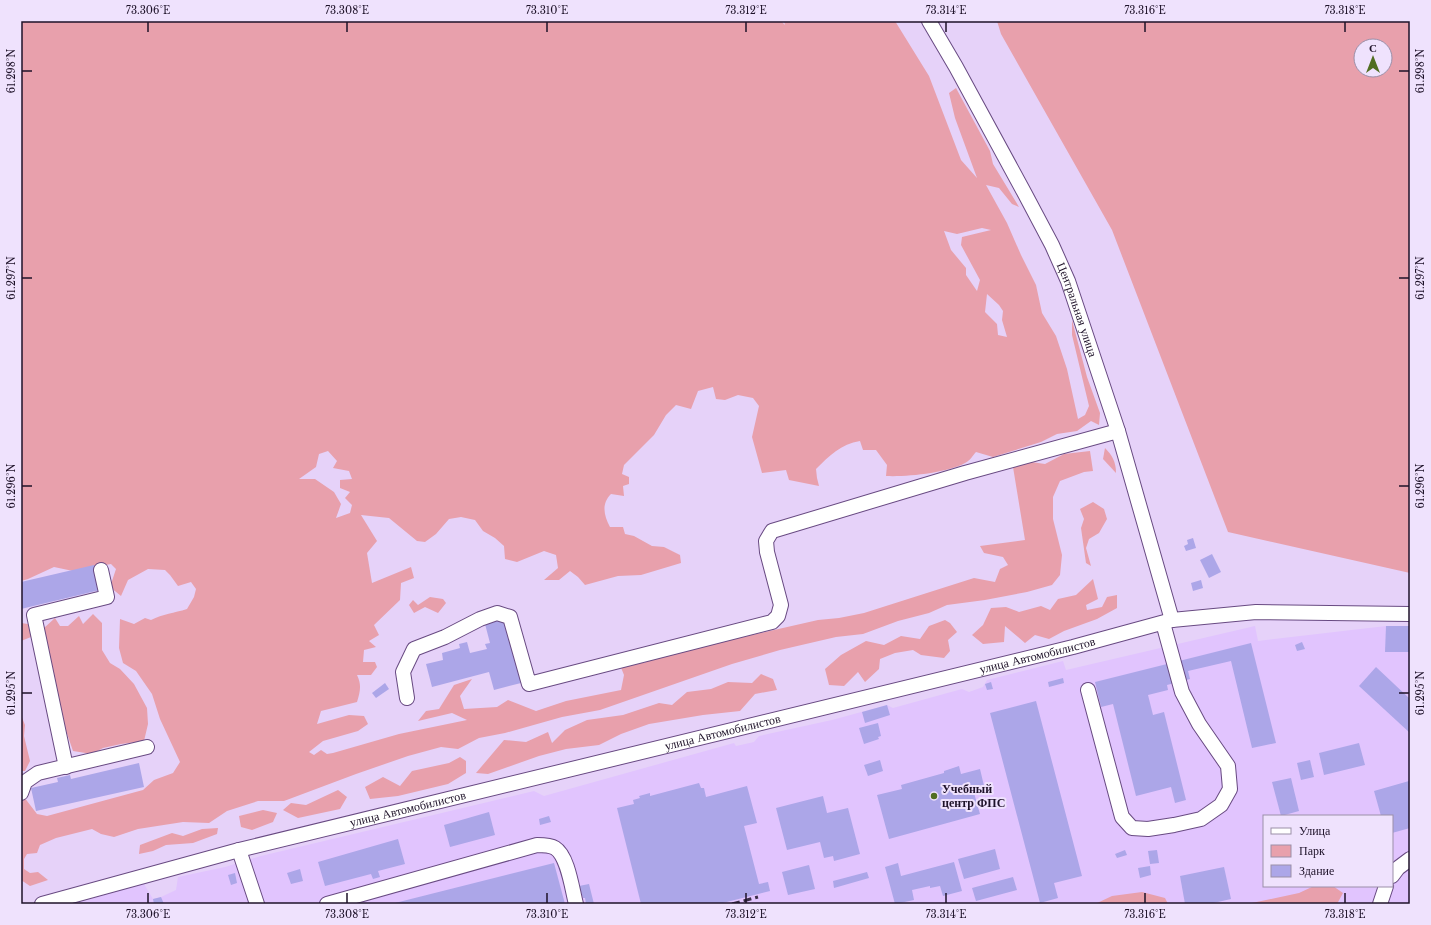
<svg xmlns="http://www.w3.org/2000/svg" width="1431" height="925" font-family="'Libre Baskerville',serif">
<rect width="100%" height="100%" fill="#e6d2f9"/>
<path fill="#e1c4fe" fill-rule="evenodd" d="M1255 626 1258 641 1386 626H1410V904H72L144 884 153 899 161 897 176 890 178 877 225 867 261 856 534 791 544 796 734 743 736 746 754 742 759 736 832 720 887 705 893 708 962 689 969 692 983 687 987 680 1063 661 1066 670ZM1264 816H1392V886H1264Z"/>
<g fill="#e8a0ac" fill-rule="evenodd">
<path d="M21 21H781L785 25 784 21H895L929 76 961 160 977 178 955 118 949 93 956 88 990 151 993 164 1019 207 1012 204 999 188 986 185 1007 223 1021 255 1036 285 1042 313 1056 336 1067 369 1078 419 1085 415 1089 406 1072 335V320L1087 377 1100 413 1099 425 1091 421 1077 431 1057 434 1041 442 993 457 976 452C973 455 970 461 965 463 947 473 907 477 886 476L887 465 876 450H863L860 441C841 444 829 456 816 469L817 478 819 486 789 480 786 470 762 473 752 437 759 406 753 398 738 395 725 400 716 399 713 387 698 391 691 409 676 405 666 415 654 435 624 465 622 474 629 477V484L623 486 624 496 611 494C601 504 604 516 610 527H623L625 534 634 536 652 546 664 547 680 555 681 563 641 575 618 576 585 585 578 577 570 571 559 580H544L558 568 556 555 544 551 517 562 505 559 504 546 495 538 483 531 475 520 461 517 449 519 436 534 425 542 417 541 389 518 361 515 377 541 367 553 372 583 411 567 414 578 401 583 400 600 374 625 379 635 369 641 376 647 364 650 363 662H375L377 667 371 675H357C362 685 360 692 357 702L321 711 317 724 349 715 364 716 368 724 358 731 323 741 309 752 314 755 321 750 327 754 333 753 399 734 467 720 452 713 418 721 426 711 439 709 454 685 472 679 460 696 464 709 497 707 508 700 536 711 566 701 621 690 624 675 620 665 635 659 644 663 654 657 818 620 839 618 864 613 974 578 995 582 1000 569 1008 565 1003 557 984 553 980 546 1025 540 1013 467 1031 462 1045 464 1064 454 1090 451 1093 471 1084 472 1060 481 1053 497V519L1062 555 1060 575 1052 585 1027 592 985 600 947 605 929 613 898 621 863 634 836 637 780 650 732 664 600 710 562 717 505 733 479 738 458 749 441 747 408 756 356 774 284 801H258L227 811 209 823 183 822 138 829 114 837 101 834 92 829 56 838 40 845 37 853 27 854 24 859V869L30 873 38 872 48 880 30 886 21 880V806L24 797 37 814 47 816 143 790 154 780 173 773 180 762 160 719 152 694 136 671 123 663 119 648 120 619 134 624 145 618 151 620C163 614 174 613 187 609L194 597 196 589 191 582 178 586 170 575 165 570 148 569 128 580 121 596 110 587 116 569 111 564 73 571 54 567 28 579 21 581ZM982 228 991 230 962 237 961 245 980 280 977 291 966 275V268L951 250 944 231 957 234ZM987 294 999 305 1003 311 1002 320 1007 337 998 335 997 324 985 312ZM328 451 337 461 333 468 349 471 352 479 340 480V488L350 492 345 498 352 505 350 513 336 518 341 504 334 492 315 479H299L316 467 319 454Z"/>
<path d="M997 21H1410V573L1228 532 1112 230 1001 34ZM1361 46H1385V70H1361Z"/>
<path d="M1105 448C1112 455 1116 462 1116 473L1103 459Z"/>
<polygon points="1093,502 1104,509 1107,519 1099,533 1089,539 1086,548 1091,566 1086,563 1081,528 1084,519 1080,509"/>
<polygon points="1093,579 1098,599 1086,605 1087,610 1102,607 1107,597 1117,595 1117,608 1097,619 1064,631 1049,639 1035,635 1025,643 1005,626 1004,642 983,644 972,635 983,625 991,608 1006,607 1019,612 1041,606 1050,610 1058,599 1076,595"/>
<polygon points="430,597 443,599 446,603 438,613 425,607 414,613 409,605 413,600 418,605"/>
<polygon points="93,614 102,623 102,650 110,663 120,669 134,684 147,708 148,724 144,741 121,744 103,748 92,754 73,751 61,716 44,628 55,618 60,626 68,626 79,616 83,624"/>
<polygon points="945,620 950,623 957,632 948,640 950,651 944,658 921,655 913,650 895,653 880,659 879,669 865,682 858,672 844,686 829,685 825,669 841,655 866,641 884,645 901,636 920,639 929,626"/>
<polygon points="21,623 28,624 34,629 31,637 21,641"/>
<polygon points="761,674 773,679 777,690 755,694 740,711 703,715 649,724 621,734 599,745 566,749 539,756 488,774 476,773 504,740 526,742 548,732 552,743 565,730 587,720 623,715 659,703 672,705 687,692 711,689 728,682 752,683"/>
<polygon points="21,715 25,725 24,736 30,761 25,771 21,771"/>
<polygon points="460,757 466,761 466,773 448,784 398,796 370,799 365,787 383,777 400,786 412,771 449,763"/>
<polygon points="338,790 347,797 340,809 298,818 283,810 291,803 306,805"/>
<polygon points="263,810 277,813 273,822 252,830 241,827 239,816"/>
<polygon points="218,828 217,834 193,843 166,845 153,851 139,854 140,845 172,833 183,836 202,829"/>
<polygon points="1314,886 1333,886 1343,893 1337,904 1247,904 1299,893"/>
<polygon points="1142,892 1165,898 1168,904 1095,904 1112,896"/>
</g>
<g fill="#aca6e8">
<polygon points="1193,538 1196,548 1186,551 1184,546 1188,544 1187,540"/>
<polygon points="1212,554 1221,572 1209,578 1200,560"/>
<polygon points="94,565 100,590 21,609 21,582"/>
<polygon points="1201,580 1203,588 1193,591 1191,583"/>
<polygon points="504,619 521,683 494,690 489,672 432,687 426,664 443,660 442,653 460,648 459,644 467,642 470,653 487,649 485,644 490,643 485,624"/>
<polygon points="1386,626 1410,626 1410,652 1385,652"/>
<polygon points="1302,642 1305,649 1297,651 1295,645"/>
<polygon points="1251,643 1276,743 1252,748 1231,661 1188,671 1190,679 1167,685 1168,690 1148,695 1153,715 1164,712 1186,800 1175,803 1171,787 1136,796 1113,704 1101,707 1095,682"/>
<polygon points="1376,667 1410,699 1410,733 1359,686"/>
<polygon points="1063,678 1064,683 1049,687 1048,682"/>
<polygon points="991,682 993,689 987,690 985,684"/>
<polygon points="385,683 389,689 376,698 372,693"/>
<polygon points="1036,701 1082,876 1054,883 1058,898 1040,903 990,713"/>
<polygon points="887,705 890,715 865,723 862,712"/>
<polygon points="878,723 881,736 878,737 879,739 864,744 859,728"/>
<polygon points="1359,743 1365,765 1324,775 1319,753"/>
<polygon points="880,760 883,771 868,776 864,765"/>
<polygon points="1310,760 1314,777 1301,780 1297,763"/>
<polygon points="139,763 144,787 36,811 31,788 58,782 57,778 70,775 71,779"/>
<polygon points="959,766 961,774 980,769 985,790 974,793 980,814 889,839 877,795 902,789 901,785 944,773 944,771"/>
<polygon points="1291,778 1299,811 1281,816 1272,782"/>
<polygon points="1409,781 1410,828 1392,833 1392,816 1381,816 1374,791"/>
<polygon points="699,783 701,788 704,788 706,797 747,786 757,823 744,826 759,884 768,882 770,891 719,904 641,904 617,808 634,804 633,800 640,798 639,796 650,793 650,796"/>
<polygon points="823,796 827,813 848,808 860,854 834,861 833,856 824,858 820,842 787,850 776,808"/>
<polygon points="489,812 495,835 450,847 444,825"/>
<polygon points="549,816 551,822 540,825 539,819"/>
<polygon points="398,839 405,864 378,871 380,877 373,879 371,874 325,886 318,862"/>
<polygon points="995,849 1000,869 964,879 958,859"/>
<polygon points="1125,850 1127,855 1117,858 1115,854"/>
<polygon points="1157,850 1159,863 1150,864 1148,851"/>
<polygon points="954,862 962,891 943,896 940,886 930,888 930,886 912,890 914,900 895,904 885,867 898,863 901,876"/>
<polygon points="554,863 565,904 395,904 395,903"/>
<polygon points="809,865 815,889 788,895 782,872"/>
<polygon points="1150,866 1151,875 1140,878 1138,868"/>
<polygon points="1224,867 1231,899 1209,904 1185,904 1180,876"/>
<polygon points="300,869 303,881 291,884 287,873"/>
<polygon points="867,872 869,878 834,888 833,881"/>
<polygon points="235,873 237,883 231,885 228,875"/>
<polygon points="1013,877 1017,890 976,901 972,888"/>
<polygon points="589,884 594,904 586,904 585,898 583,898 579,886"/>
<polygon points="161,897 164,904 154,904 153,899"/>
</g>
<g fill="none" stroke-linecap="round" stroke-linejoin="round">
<defs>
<g id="minor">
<path id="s1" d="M929 21 956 67 1025 194 1052 245 1068 281 1118 431 1172 620"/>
<polyline points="1088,690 1122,817 1132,828 1148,829 1174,825 1201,819 1221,805 1230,789 1228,766 1199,724 1182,692 1163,623"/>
<polyline points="407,698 403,672 414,649 445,637 480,619 497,613 510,617 529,684 772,622 778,616 781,605 767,552 766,541 772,531 965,473 1118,431"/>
<polyline points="66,767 34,615 107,597 101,570"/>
<polyline points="21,793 25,782 38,773 147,747"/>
<polyline points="239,850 257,904"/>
<polyline points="1392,876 1398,868 1410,859"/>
<path id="s2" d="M42 904 239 850 1073 647 1172 620 1256 612 1410 614"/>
<path d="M327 904 537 845C543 845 550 845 555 848 568 856 572 889 576 904"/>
<polyline points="1380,904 1386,886"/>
</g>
</defs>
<use href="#minor" stroke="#684a82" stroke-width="16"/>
<use href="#minor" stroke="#fff" stroke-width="14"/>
<polyline stroke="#3a2d46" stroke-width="3" stroke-dasharray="8 4" stroke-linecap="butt" points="732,904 758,897"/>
</g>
<path fill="none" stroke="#1e1229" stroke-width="1.5" d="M148 22V32M347 22V32M547 22V32M746 22V32M946 22V32M1145 22V32M1345 22V32M22 71H32M1399 71H1409M22 278H32M1399 278H1409M22 486H32M1399 486H1409M22 693H32M1399 693H1409M148 893V903M347 893V903M547 893V903M746 893V903M946 893V903M1145 893V903M1345 893V903"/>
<circle fill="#516e22" stroke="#efe2fd" stroke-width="1.5" cx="934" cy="796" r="4"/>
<g text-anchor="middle" stroke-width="4" stroke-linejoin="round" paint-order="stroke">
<g font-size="12" fill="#1e1229" stroke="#efe2fd">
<text dy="4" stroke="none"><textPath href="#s1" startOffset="325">Центральная улица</textPath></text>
<text dy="4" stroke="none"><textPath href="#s2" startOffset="1026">улица Автомобилистов</textPath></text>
<text dy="4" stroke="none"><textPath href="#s2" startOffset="702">улица Автомобилистов</textPath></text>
<text dy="4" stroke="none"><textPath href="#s2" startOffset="378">улица Автомобилистов</textPath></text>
</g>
<g font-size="12" font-weight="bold" fill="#1e1229" stroke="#efe2fd" text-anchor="start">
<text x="942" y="793">Учебный<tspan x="942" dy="14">центр ФПС</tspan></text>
</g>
</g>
<rect width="1431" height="925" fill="none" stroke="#efe2fd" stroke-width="44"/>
<rect x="1263" y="815" width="130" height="72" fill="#efe2fd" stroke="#9b8fa8"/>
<rect x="1271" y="828" width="20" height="6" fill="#ffffff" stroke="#9b8fa8"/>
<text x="1299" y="835" font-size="12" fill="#1e1229">Улица</text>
<rect x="1271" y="845" width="20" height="12" fill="#e8a0ac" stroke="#9b8fa8"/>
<text x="1299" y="855" font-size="12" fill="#1e1229">Парк</text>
<rect x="1271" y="865" width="20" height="12" fill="#aca6e8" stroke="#9b8fa8"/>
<text x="1299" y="875" font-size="12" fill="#1e1229">Здание</text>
<g transform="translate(1373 58)"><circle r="19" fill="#efe2fd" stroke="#9b8fa8"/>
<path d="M0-3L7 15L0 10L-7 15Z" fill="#516e22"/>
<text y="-6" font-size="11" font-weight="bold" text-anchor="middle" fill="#1e1229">С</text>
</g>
<rect x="22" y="22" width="1387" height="881" fill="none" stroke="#1e1229" stroke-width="1.5"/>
<g font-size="10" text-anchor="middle" fill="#1e1229">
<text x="148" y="14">73.306°E</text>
<text x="347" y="14">73.308°E</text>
<text x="547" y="14">73.310°E</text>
<text x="746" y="14">73.312°E</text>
<text x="946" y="14">73.314°E</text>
<text x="1145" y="14">73.316°E</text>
<text x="1345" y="14">73.318°E</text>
<text transform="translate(11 71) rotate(-90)" y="4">61.298°N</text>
<text transform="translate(1420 71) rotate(-90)" y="4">61.298°N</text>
<text transform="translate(11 278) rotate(-90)" y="4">61.297°N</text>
<text transform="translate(1420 278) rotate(-90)" y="4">61.297°N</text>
<text transform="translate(11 486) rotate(-90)" y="4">61.296°N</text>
<text transform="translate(1420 486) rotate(-90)" y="4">61.296°N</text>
<text transform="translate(11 693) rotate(-90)" y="4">61.295°N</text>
<text transform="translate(1420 693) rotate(-90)" y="4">61.295°N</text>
<text x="148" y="918">73.306°E</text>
<text x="347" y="918">73.308°E</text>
<text x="547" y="918">73.310°E</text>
<text x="746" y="918">73.312°E</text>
<text x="946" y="918">73.314°E</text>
<text x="1145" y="918">73.316°E</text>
<text x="1345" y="918">73.318°E</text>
</g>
</svg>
